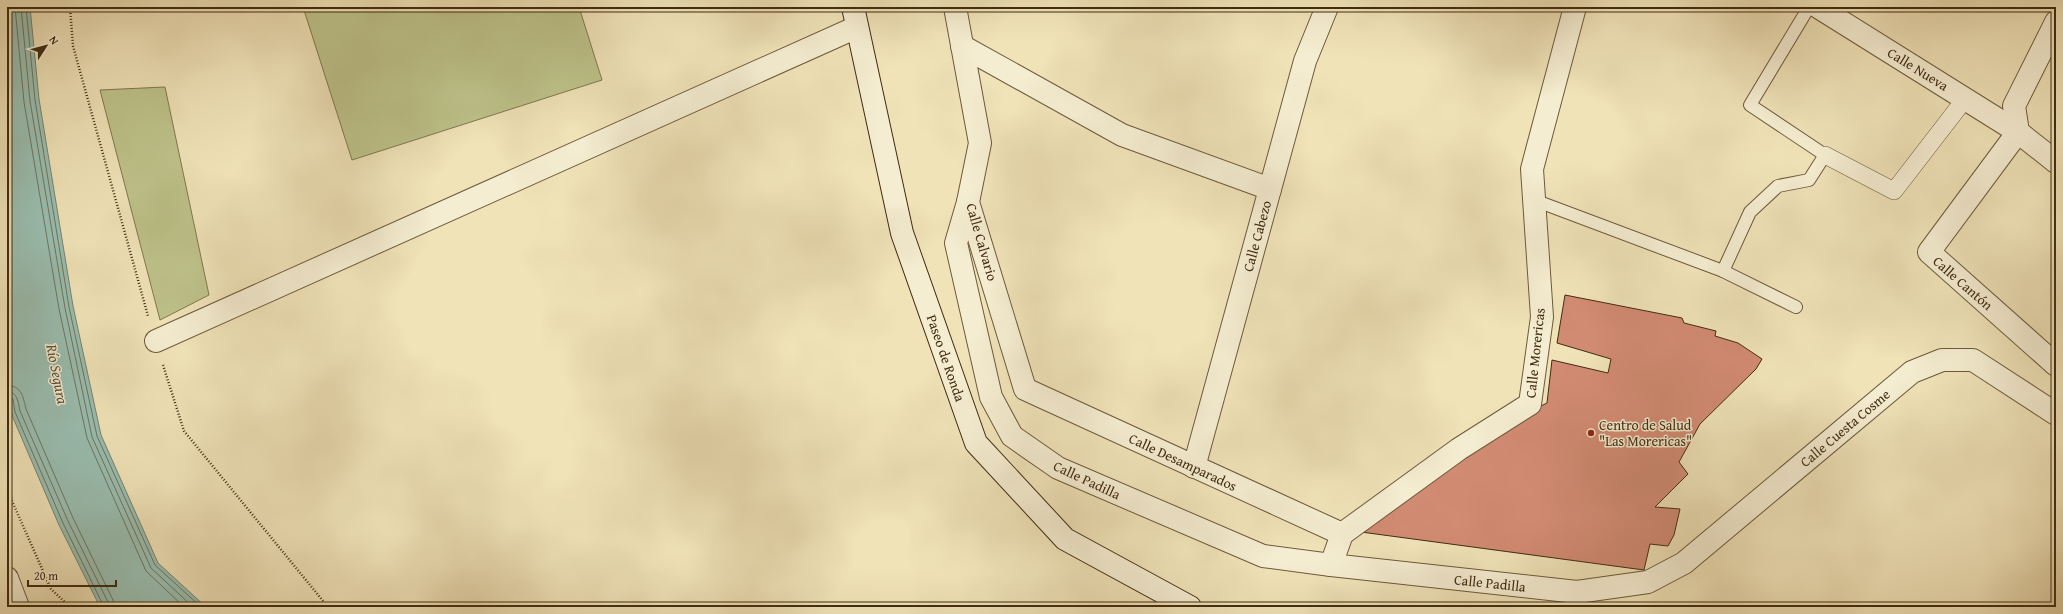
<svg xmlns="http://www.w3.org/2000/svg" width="2063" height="614" font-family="'Gentium Book Plus',serif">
<rect width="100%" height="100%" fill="#f0e3b8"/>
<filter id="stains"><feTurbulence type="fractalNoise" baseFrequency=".005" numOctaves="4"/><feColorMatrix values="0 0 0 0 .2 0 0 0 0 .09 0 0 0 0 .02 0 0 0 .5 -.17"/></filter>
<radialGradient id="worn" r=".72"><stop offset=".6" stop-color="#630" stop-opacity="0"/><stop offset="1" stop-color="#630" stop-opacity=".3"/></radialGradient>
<g fill="#bec38b" stroke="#7f784e">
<polygon points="303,7 579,7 602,80 352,160"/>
<polygon points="165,87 209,295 160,320 100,90"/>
</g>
<polygon fill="#9abeb0" stroke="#768470" points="7,7 30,7 39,99 73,306 101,435 158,563 206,607 100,607 59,525 11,413 7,388"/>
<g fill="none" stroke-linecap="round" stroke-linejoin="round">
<g stroke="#6d7560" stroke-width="1">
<polyline points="15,7 24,102 59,309 87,438 146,571 184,607"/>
<polyline points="21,7 30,101 65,308 92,437 151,568 193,607"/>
<polyline points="26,7 35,100 69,307 97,436 155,565 201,607"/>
<path d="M7 385C22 386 23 397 26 409L73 518 113 600 115 607"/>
<path d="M7 391C18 392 18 402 20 411L68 521 108 602 109 607"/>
<polyline points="7,396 13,399 15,412 63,523 104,607"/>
</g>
</g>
<polygon fill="#d28b73" stroke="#402c11" points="1565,295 1682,318 1684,323 1716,331 1715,336 1738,343 1762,359 1756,369 1700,424 1679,462 1688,474 1655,507 1680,509 1674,535 1668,546 1650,544 1644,570 1361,532 1469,442 1547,403 1552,360 1608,373 1611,359 1557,343"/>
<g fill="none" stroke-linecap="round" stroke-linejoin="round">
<defs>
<g id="service">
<polyline points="1534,200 1723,271 1750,212 1778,186 1809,180 1825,155 1750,105 1809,7"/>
<polyline points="1723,271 1796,307"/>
</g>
<polyline id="pedestrian" points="1825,155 1894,191 1965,99"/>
<g id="minor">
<polyline points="955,7 980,143 968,202 1025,389 1342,534"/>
<polyline points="1818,7 2018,132 2056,162"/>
<polyline points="962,46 1122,135 1270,189"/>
<polyline points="2018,132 1929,252 2056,365"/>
<polyline points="2018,132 2014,106 2056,22"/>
<polyline points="968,202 956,243 991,397 1012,436 1058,468 1263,556 1331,565 1342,534"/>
<polyline points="156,341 857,27"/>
<polyline points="1194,467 1305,61 1327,7"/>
<polyline points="1342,534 1459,449 1530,404 1542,317 1532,169 1575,7"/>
<polyline points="1331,565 1577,592 1648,582 1684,563 1912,372 1942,360 1973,360 2056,414"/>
<polyline points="7,578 18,607"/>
</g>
<polyline id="secondary" points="853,7 902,233 976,443 1065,539 1190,607"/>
</defs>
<use href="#service" stroke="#6c5a3b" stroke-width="14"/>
<use href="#pedestrian" stroke="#6c5a3b" stroke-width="18"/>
<use href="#minor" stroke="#6c5a3b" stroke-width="24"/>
<use href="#secondary" stroke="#402c11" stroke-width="24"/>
<g stroke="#402c11" stroke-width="2.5" stroke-dasharray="1 2" stroke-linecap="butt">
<polyline points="70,7 73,46 148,316"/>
<polyline points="163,365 184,431 328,607"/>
<polyline points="7,480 12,501 51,589 70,607"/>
</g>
<use href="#service" stroke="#f5edd1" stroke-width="12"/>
<use href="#pedestrian" stroke="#f5edd1" stroke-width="17"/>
<use href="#minor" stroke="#f5edd1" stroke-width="22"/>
<use href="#secondary" stroke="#f5edd1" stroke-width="22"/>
</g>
<circle fill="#8f2418" stroke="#f5edd1" stroke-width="1.5" cx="1591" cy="433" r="4"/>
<g text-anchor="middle" stroke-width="3" stroke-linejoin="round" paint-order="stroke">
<g font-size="14" fill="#402c11" stroke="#f5edd1">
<text transform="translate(1918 69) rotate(32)" y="5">Calle Nueva</text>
<text transform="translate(1257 236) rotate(-75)" y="5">Calle Cabezo</text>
<text transform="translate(982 242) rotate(74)" y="5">Calle Calvario</text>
<text transform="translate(1963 283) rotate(41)" y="5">Calle Cantón</text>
<text transform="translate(1535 353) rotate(-84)" y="5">Calle Morericas</text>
<text transform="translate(946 358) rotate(71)" y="5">Paseo de Ronda</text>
<text transform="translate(1845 428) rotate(-40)" y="5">Calle Cuesta Cosme</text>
<text transform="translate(1183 462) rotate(25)" y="5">Calle Desamparados</text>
<text transform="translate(1087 480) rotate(25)" y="5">Calle Padilla</text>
<text transform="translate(1490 583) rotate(6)" y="5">Calle Padilla</text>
</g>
<g font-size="14" fill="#402c11" stroke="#f5edd1" text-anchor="start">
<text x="1599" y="430">Centro de Salud<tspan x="1599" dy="16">"Las Morericas"</tspan></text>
</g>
<g font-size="15" font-style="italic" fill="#565039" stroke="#f5edd1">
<text transform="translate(57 374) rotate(79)" y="5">Río Segura</text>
</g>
</g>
<rect width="2063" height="614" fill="none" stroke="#f0e3b8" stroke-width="24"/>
<rect x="8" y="8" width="2047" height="598" fill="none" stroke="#402c11" stroke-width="2"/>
<rect x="12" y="12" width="2039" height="590" fill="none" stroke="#402c11"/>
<g transform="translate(46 46) rotate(54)" stroke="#f5edd1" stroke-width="3" paint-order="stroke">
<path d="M0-3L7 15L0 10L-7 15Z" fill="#402c11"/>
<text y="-6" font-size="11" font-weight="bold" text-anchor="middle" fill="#402c11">N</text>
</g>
<path d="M28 580v6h88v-6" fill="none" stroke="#402c11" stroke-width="2"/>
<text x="34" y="580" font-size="12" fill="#402c11" stroke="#f5edd1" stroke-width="3" paint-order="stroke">20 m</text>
<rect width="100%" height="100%" filter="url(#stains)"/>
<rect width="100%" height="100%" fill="url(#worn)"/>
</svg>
